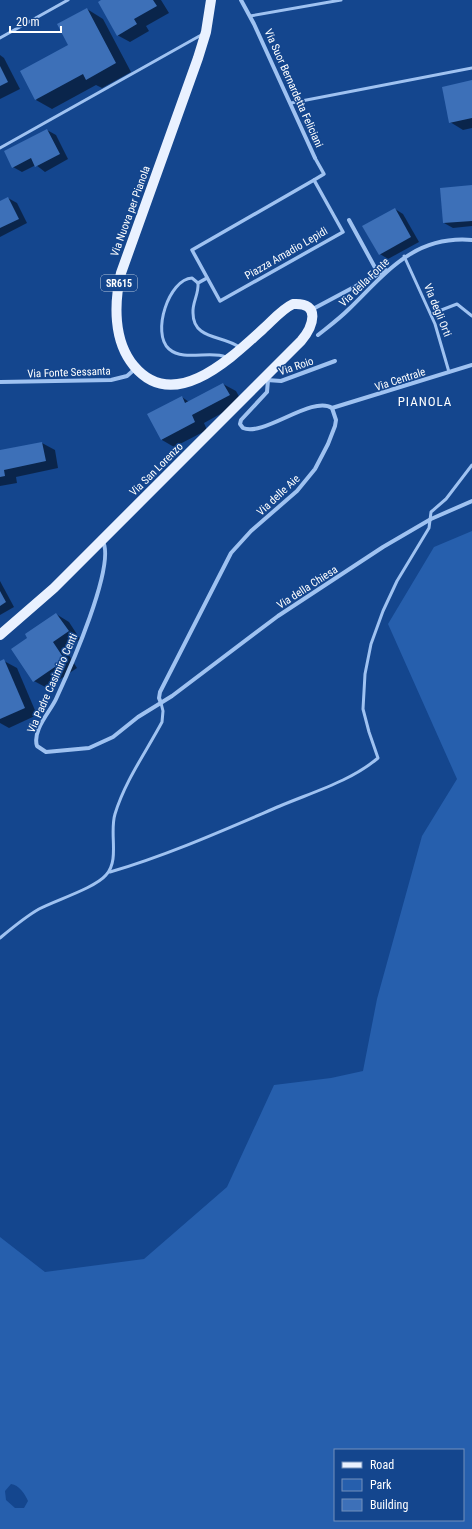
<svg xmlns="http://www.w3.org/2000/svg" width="472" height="1529" font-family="'Roboto Condensed',sans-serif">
<rect width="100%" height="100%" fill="#14468e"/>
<path fill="#265fad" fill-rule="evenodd" d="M472 531V1529H0V1237L45 1272 144 1259 227 1187 274 1085 331 1078 363 1071 377 999 422 836 457 779 388 624 434 547ZM335 1450H463V1520H335ZM11 1484C19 1485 25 1494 28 1501L24 1508H15L6 1500 5 1491Z"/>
<g fill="#0007">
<polygon points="103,0 161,0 169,13 146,26 149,31 130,42 117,35"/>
<polygon points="87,9 103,19 131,72 102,88 96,85 52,109 36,100 69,46"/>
<polygon points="0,55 4,58 20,89 0,99"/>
<polygon points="472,81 472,128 463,130 450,122"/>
<polygon points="47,130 56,135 68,159 45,172 36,165 22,172 13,167"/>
<polygon points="472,186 472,226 453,228 444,223"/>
<polygon points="8,198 17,203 27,223 0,237 0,203"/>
<polygon points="395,209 403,214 419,242 388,259 380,254"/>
<polygon points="223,384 236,391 242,402 204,423 207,430 174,447 162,440 149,414 182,397 189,402"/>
<polygon points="42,443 55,450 58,468 16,477 17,483 0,486 0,451"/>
<polygon points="0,581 14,607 0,615"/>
<polygon points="56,614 69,622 80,639 65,649 77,668 47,688 34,681 28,638"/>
<polygon points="4,661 17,668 37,715 9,728 0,723 0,662"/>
</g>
<g fill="#3d70b8">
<polygon points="101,0 153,0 157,6 134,19 137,24 117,36 98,2"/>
<polygon points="87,8 116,63 86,80 83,74 35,100 20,71 68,45 57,24"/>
<polygon points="0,66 8,82 0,86"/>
<polygon points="472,80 472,118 449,123 442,87"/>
<polygon points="47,129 60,154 35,167 31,158 12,168 4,151"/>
<polygon points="472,185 472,221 443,223 440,188"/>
<polygon points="8,197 19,219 0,228 0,201"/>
<polygon points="395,208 411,237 379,255 362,226"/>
<polygon points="223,383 230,395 192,415 195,422 161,440 147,414 182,396 185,403"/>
<polygon points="42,442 46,461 4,470 5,476 0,477 0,450"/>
<polygon points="0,591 6,602 0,606"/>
<polygon points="56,613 69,631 53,642 65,660 33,682 11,649 27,638 25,634"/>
<polygon points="4,659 25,708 0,719 0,661"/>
</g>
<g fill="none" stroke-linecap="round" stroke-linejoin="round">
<g stroke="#9fc2f1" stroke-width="3">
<polyline points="250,16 341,0"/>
<polyline points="0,38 68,0"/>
<polyline points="291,103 472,68"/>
<polyline points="0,148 203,34"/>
<polyline points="404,256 435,324 449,372"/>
<polyline points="431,314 457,304 472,316"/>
<path d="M226 357C210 350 184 362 169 349 151 333 169 279 192 278L198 283C199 294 192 303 193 313 193 340 223 335 239 347"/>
<path d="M110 872C168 855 224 830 280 806 313 792 351 781 378 758L369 732 363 709 365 674 371 644 383 611 397 581 429 528 431 512 446 499 472 465"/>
<path d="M0 938C12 928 25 917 39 909 56 900 95 888 106 875 120 860 109 833 115 814 125 781 146 752 162 722L163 711 161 703"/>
</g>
<g stroke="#9fc2f1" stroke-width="3.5">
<polygon points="314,180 343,232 220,301 192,250"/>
<polyline points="314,180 324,174 315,158"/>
<polyline points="198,283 207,278"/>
</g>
<g stroke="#9fc2f1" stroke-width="4">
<polyline points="241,0 254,24 315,158"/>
<polyline points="349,220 378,273"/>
<polyline points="311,310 386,270"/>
<path d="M318 335C328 327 339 319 349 309 386 273 414 235 472 240"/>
<polyline points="267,380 281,381 335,361"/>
<polyline points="0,382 111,380 127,376 136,368"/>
<polyline points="332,408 472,365"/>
<path d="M102 540C118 562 68 673 56 699 50 712 32 730 37 746L46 752 89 748 113 737 138 717 172 696 278 616 383 547 431 519 472 501"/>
<path d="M161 703 159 698 160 692 231 553 251 531 297 491 315 469 328 444 335 426 336 420 332 408C312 395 264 437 243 428L240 424 241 420 267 392 268 380"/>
</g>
<path stroke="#e9f1ff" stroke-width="10" d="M0 635 54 588 301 341C313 327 322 302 293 304 282 309 272 321 263 329 231 358 174 414 134 366 113 341 114 303 121 273L198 58 206 32 211 0"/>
</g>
<g text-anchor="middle" stroke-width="3" stroke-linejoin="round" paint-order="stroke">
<rect fill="#14468e" stroke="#b8c8dd" stroke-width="1" x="101" y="275" width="36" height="16" rx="3"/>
<g font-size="10" font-weight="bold" fill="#fff">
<text x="119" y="287">SR615</text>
</g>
<g font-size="11" fill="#fff" stroke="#14468e">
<text transform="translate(294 88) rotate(66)" y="4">Via Suor Bernardetta Feliciani</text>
<text transform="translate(130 211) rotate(-70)" y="4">Via Nuova per Pianola</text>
<text transform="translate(286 253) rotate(-30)" y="4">Piazza Amadio Lepidi</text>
<text transform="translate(364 282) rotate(-44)" y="4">Via della Fonte</text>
<text transform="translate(438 310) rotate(68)" y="4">Via degli Orti</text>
<text transform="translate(296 366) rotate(-19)" y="4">Via Roio</text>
<text transform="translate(69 372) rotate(-2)" y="4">Via Fonte Sessanta</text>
<text transform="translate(400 379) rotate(-18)" y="4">Via Centrale</text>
<text transform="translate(156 469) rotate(-45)" y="4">Via San Lorenzo</text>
<text transform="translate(278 495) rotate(-43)" y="4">Via delle Aie</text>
<text transform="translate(307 587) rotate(-33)" y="4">Via della Chiesa</text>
<text transform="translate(52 683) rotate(-66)" y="4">Via Padre Casimiro Centi</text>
</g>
<g font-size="13" letter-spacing="1" fill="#fff" stroke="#14468e">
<text x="425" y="406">PIANOLA</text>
</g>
</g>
<rect x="334" y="1449" width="130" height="72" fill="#14468e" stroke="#7290bb"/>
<rect x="342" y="1462" width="20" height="6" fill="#e9f1ff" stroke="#7290bb"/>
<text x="370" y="1469" font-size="12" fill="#ffffff">Road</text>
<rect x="342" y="1479" width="20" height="12" fill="#265fad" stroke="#7290bb"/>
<text x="370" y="1489" font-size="12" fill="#ffffff">Park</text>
<rect x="342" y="1499" width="20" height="12" fill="#3d70b8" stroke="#7290bb"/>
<text x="370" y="1509" font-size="12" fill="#ffffff">Building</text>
<path d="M10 26v6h51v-6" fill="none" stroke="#ffffff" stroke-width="2"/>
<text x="16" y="26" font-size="12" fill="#ffffff" stroke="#14468e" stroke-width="3" paint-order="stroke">20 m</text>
</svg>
